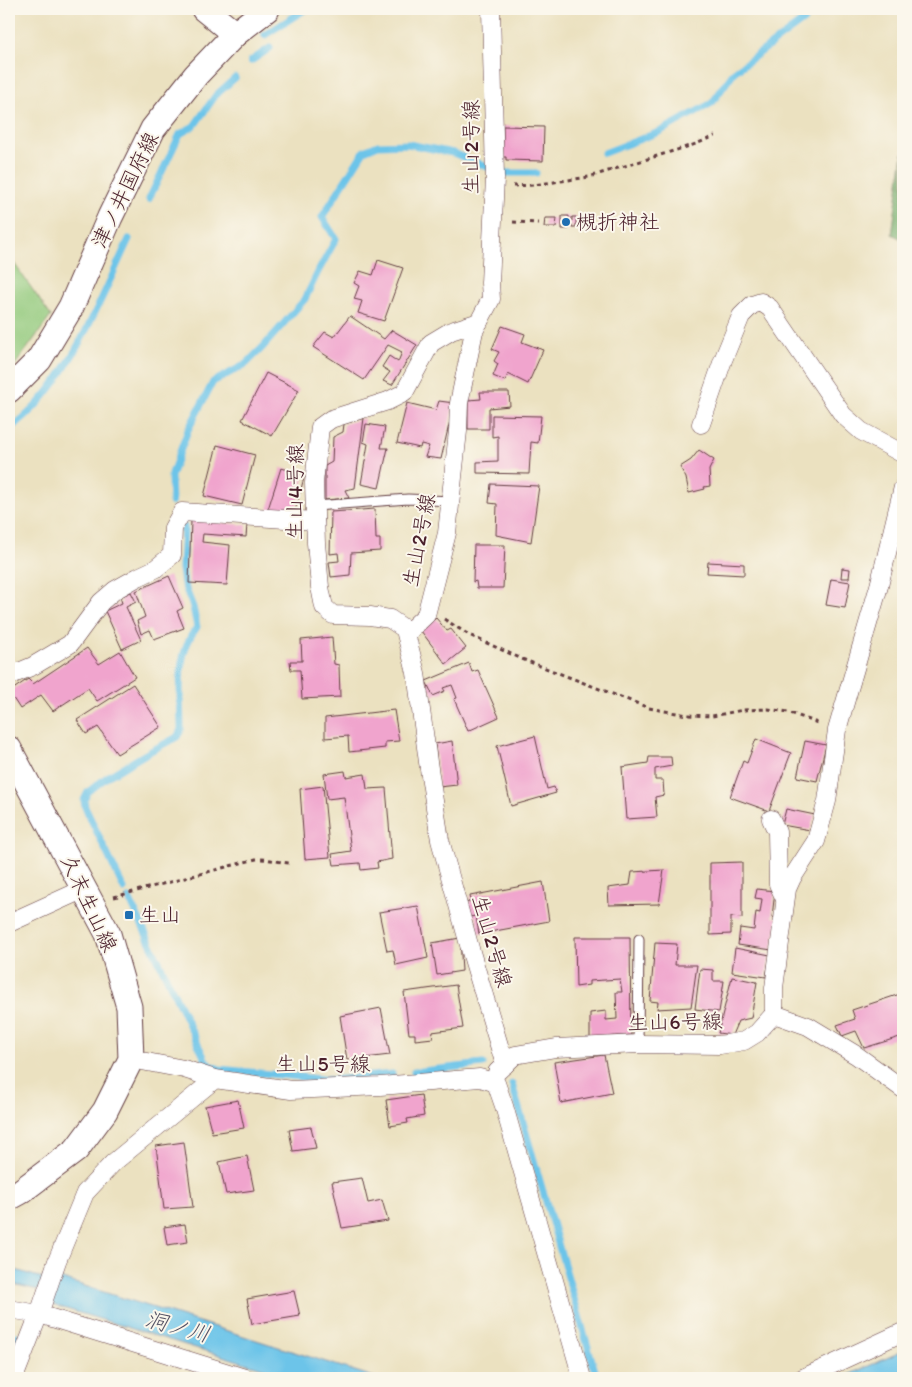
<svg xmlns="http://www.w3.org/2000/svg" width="912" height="1387" font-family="Itim,'Klee One',sans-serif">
<rect width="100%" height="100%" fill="#fbf7ec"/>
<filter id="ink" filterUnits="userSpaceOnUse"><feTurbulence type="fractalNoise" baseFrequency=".02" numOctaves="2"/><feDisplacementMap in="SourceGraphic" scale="10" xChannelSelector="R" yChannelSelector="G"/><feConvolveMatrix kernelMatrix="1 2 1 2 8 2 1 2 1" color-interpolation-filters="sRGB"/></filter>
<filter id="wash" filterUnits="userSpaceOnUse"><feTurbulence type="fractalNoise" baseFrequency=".0096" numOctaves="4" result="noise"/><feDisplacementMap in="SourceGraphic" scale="20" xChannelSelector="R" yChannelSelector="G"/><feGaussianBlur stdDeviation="1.12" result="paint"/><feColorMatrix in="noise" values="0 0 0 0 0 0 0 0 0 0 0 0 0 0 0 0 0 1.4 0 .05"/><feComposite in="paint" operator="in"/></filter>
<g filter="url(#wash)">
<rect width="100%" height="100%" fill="#ebe1c0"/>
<polygon fill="#92c97b" stroke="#6e7453" points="9,256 51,316 9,373"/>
<polygon fill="#75ad6b" stroke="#60664b" points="903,153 903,240 892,234"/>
<g fill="#6cc4e9" stroke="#5b728a">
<polygon points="9,1268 42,1278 59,1278 377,1378 296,1378 272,1371 50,1304 38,1290 9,1283"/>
<polygon points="903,1351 903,1377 900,1378 841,1378"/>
</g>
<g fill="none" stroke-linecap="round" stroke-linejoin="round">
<g stroke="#6cc4e9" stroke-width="7">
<polyline points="265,35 306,9"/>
<polyline points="251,61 270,48"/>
<polyline points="604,153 659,132 712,103 734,72 819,9"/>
<polyline points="502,173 536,173"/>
<polyline points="149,199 180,134 194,126 216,95 235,78"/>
<path d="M9 429C67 390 100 300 129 239"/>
<polyline points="172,502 171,476 188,430 213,382 246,364 263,347 305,299 319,270 336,239 322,217 364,151 378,145 408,144 453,153 490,168"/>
<path d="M124 889 85 807 84 800 88 792 107 777 149 752 177 737 181 730C181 696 174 656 197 627L193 607 184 584 182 568 184 527"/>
<polyline points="129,898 205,1059 210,1065 219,1069 331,1080 392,1074"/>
<polyline points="414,1072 483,1064"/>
<polyline points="512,1084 597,1378"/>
<polyline points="9,1359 17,1336"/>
</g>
</g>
<g id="blocks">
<g fill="#f0a4cd">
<polygon points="503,126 544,127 543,161 506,160 506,157 503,157"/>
<polygon points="562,216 569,216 569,221 572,221 572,217 576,217 576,227 572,227 572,224 569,224 569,229 562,229"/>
<polygon points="545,218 557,218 556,227 544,227"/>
<polygon points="378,260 403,268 384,321 358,313 362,301 354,299 359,286 354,283 360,271 373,275"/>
<polygon points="350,316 384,339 392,330 417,345 392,385 383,381 390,372 382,367 389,356 398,362 402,352 388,345 364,380 313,347 325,332 334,337"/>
<polygon points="502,326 525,334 522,342 543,350 528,384 508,374 505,381 493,376 498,364 494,361 499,352 492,349"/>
<polygon points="266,373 299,390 272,436 242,420"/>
<polygon points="480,392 509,392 510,406 489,408 489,429 468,429 468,400 481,399"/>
<polygon points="439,401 454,403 441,459 425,457 429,446 421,444 420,448 397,443 407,403 436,410"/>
<polygon points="492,415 541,416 538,443 531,442 529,474 477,473 477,462 498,461 498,436 492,437"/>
<polygon points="364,418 355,488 345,490 349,498 325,500 325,466 332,462 333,437 343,432 344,424"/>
<polygon points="366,424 385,427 381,448 388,448 379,488 361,484 368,444 363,442"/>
<polygon points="217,445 255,455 242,505 204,496"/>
<polygon points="699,450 714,460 709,470 710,486 704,487 705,489 689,493 686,478 680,467 691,460"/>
<polygon points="281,468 305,474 294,515 268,509"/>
<polygon points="491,484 539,486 531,542 496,535 497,504 489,503"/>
<polygon points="375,509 376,539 380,539 380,551 351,553 350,575 331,577 329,562 339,561 338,553 330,554 331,512"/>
<polygon points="191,520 247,525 246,537 203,534 202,542 230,545 227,585 189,583"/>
<polygon points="474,545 505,545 503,588 477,588 476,581 473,582"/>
<polygon points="708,562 744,564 744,575 707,573"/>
<polygon points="842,568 850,569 849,578 841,578"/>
<polygon points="169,576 183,608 177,611 184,628 154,639 150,630 141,634 137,621 145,617 136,591"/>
<polygon points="831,579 850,582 845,608 826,605"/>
<polygon points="131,592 136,602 126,607 141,640 122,649 105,611 122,603 120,597"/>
<polygon points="436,618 447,631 451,629 466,648 446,664 421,631"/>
<polygon points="332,637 334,664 339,665 340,697 302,699 300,670 291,670 290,661 302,661 301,640"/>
<polygon points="87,648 99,664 120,651 135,677 97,701 88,688 53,711 41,695 20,709 9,692 28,679 33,684"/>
<polygon points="469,663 472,672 478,670 499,717 468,731 454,699 457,698 452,685 443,688 445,691 433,696 426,681"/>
<polygon points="133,684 161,727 117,754 98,727 86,734 77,720"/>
<polygon points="394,710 399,741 385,742 385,748 349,752 348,736 325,738 325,718"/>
<polygon points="535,736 547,789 554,787 556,793 511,806 497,746"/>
<polygon points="756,739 791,753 769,811 730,797 743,761 747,763"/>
<polygon points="452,741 457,785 439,787 435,744"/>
<polygon points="805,741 826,745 817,781 797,777"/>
<polygon points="649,757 671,757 672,766 655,769 655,780 663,780 664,795 655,797 657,817 626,819 622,767 648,763"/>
<polygon points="345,771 346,777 365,774 367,789 386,788 392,859 377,862 378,868 361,870 360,863 334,865 332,854 351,851 344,797 327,799 324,774"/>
<polygon points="323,786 330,857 305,859 300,789"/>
<polygon points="786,809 815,815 810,830 782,825"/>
<polygon points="742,862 742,918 731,917 731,934 710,935 710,863"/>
<polygon points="664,870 659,904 609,905 608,888 630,885 632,872"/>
<polygon points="543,882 549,921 479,934 476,916 468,917 466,903 471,901 470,896"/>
<polygon points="757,889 775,891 772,917 778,918 772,950 738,945 740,928 754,930 756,912 760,913 762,899 755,898"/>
<polygon points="418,906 428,958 396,965 393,950 387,951 379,912"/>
<polygon points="575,937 630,937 631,1035 590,1038 590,1013 606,1011 606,1020 617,1019 616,992 622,992 620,979 589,981 589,985 576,987"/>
<polygon points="460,938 462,971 437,975 432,943"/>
<polygon points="655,943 677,944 675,965 697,965 691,1007 657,1009 658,1002 650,1001"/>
<polygon points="735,948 770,955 766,977 732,972"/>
<polygon points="700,969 713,970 713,981 724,981 719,1012 695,1009"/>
<polygon points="732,977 757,982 751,1018 738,1021 732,1035 718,1033"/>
<polygon points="456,985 463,1028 432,1032 433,1038 415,1040 415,1034 409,1034 404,992"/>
<polygon points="900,994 903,1003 903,1036 864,1048 856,1031 842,1036 837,1025 855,1019 852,1010"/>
<polygon points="381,1008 390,1055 347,1060 340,1016"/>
<polygon points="604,1055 612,1093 561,1103 554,1062"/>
<polygon points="421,1095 424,1116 407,1119 408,1123 390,1126 386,1100"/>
<polygon points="238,1100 244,1128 212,1133 205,1106"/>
<polygon points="311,1127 316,1148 293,1151 289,1130"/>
<polygon points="184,1142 193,1207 164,1209 156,1146"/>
<polygon points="247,1156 254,1190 226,1194 219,1162"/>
<polygon points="362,1178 368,1203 382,1200 388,1221 342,1228 332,1182"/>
<polygon points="185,1224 188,1242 167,1245 164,1227"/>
<polygon points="294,1291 300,1316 252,1324 247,1299"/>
</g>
</g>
</g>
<g filter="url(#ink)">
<use href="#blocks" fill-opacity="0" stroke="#623c41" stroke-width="1"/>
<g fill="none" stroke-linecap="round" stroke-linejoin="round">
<defs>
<g id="lane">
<polyline points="315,506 408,499 451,501"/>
<polyline points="638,1044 639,939"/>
</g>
<g id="street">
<polyline points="491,9 495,178 490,283 491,299 474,331 459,403 458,431 447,533 426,615 406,634 416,673 428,762 440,840 471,952 505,1065"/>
<polyline points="701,424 723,360 741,316 752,305 761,302 770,308 843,415 861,431 903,454"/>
<polyline points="409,632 390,619 370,616 333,615 324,607 320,587 316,543 314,483 320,427 331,419 388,401 404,393 431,343 451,331 479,322"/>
<polyline points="9,676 33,666 70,644 101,602 115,590 138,577 155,569 172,555 173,528 182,512 315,521"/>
<polyline points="771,819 777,832 778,884 785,899"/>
<polyline points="9,923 84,889"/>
<polyline points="774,1014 774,988 787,889 792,878 816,841 827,801 837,730 879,586 903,487"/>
<polyline points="131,1059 184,1069 215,1079"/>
<polyline points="497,1072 515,1055 556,1048 638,1044 720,1045 744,1041 757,1033 774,1014 808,1026 856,1055 903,1089"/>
<polyline points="9,1309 39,1314 245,1378"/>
<polyline points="14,1378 39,1314 57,1261 85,1193 113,1163 215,1079 291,1090 380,1086 480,1078 496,1083 504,1106 582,1378"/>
<polyline points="803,1378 903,1332"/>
</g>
<g id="secondary">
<polyline points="204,9 235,34"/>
<polyline points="9,390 39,360 71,307 110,217 153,129 196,75 235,34 267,9"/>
<polyline points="9,749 108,934 129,1007 131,1059 105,1111 76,1150 20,1192 9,1198"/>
</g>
</defs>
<use href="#lane" stroke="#623c41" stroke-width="11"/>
<use href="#street" stroke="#623c41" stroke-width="19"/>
<use href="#secondary" stroke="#623c41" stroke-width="27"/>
<g stroke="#623c41" stroke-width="3" stroke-dasharray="4 4" stroke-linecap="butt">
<polyline points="513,186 533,185 589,177 696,144 715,136"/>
<polyline points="513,222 539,223"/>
<polyline points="444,619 469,635 522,659 649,708 687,715 712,716 743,710 768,709 788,712 820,724"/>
<path d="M114 897 256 859C269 858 280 863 292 863"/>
</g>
<use href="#lane" stroke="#fff" stroke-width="9"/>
<use href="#street" stroke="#fff" stroke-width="18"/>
<use href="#secondary" stroke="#fff" stroke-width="25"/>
</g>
</g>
<g fill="#1f6fb2" stroke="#fbf7ec" stroke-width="2">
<circle cx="566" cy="222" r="5"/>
<rect x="124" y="910" width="10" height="10" rx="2.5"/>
</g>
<g text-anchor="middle" stroke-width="4" stroke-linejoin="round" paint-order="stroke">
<g font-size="21" fill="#4a1f2b" stroke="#fbf7ec">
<text transform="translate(471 147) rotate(-90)" y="7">生山2号線</text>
<text transform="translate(125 190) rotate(-64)" y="7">津ノ井国府線</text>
<text transform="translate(295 492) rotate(-89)" y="7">生山4号線</text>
<text transform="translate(419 540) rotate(-79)" y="7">生山2号線</text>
<text transform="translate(89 903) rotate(65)" y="7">久末生山線</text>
<text transform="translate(492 941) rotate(74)" y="7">生山2号線</text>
<text transform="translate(675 1022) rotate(-1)" y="7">生山6号線</text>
<text x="323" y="1071">生山5号線</text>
</g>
<g font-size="21" fill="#4a1f2b" stroke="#fbf7ec" text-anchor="start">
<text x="576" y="229">槻折神社</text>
<text x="139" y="922">生山</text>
</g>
<g font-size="22" font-style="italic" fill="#545164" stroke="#fbf7ec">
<text transform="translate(178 1326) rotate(15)" y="8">洞ノ川</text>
</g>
</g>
<rect width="912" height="1387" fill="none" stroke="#fbf7ec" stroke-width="30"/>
</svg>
